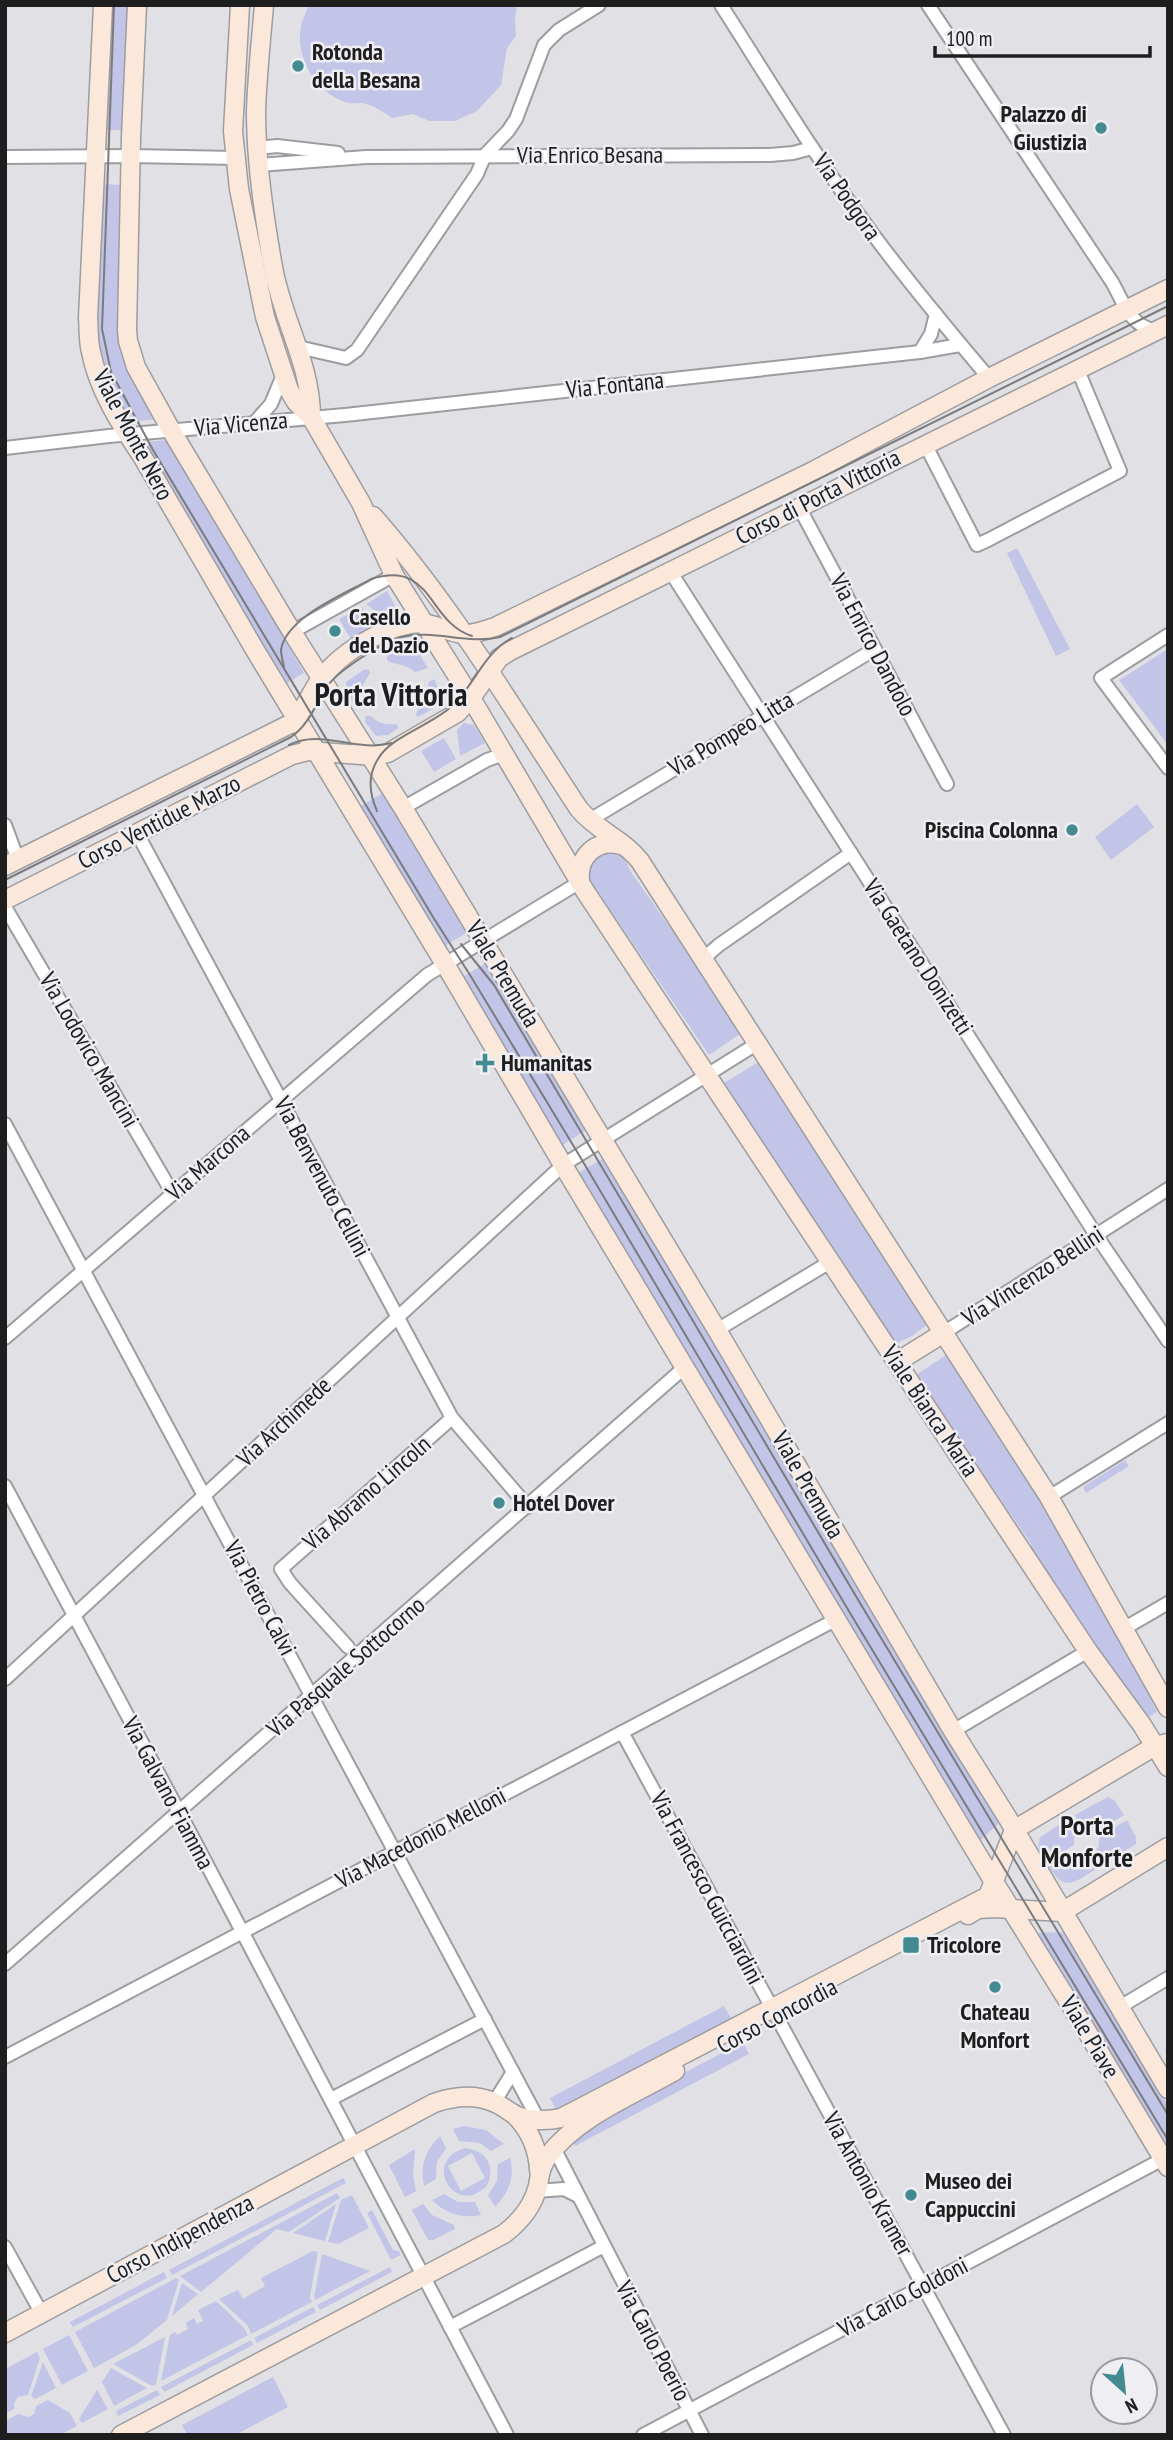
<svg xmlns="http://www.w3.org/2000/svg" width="1173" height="2440" font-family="'PT Sans Narrow',sans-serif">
<rect width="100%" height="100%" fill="#e1e1e5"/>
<g fill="#c2c5e8" fill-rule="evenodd">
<polygon points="109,5 131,5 126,130 104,130"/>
<path d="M308 5H517L515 19 516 36 507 48 501 85 477 111 455 121H429L413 114 392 118C382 111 373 105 362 103 356 103 350 104 345 102 315 92 295 57 301 26 302 19 307 13 308 5Z"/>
<polygon points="102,184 122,185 119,316 156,419 132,422 104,375 96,338"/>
<polygon points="170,440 304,673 282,686 143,442"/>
<polygon points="1017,548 1070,649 1056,656 1007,553"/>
<polygon points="387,591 399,613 387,620 366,604"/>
<polygon points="362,607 374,628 352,641 339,619"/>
<path d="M411 647 418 652 428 668 415 672C405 663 392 665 387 660V656L401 648Z"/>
<polygon points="1168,649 1168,745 1119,680"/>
<polygon points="365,669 369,670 370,673 363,685 362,702 355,705 346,692 346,682"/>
<path d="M434 679C444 699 438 709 417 717L416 714 426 694 429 682Z"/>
<path d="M366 716H371C379 724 386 725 397 724L398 728 388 735 376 736 365 722Z"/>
<polygon points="464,723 474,725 485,743 460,756 457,730"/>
<polygon points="444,738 456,759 434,772 421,751"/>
<polygon points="383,793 466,933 443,947 359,807"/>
<polygon points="1137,804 1154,827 1111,860 1095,837"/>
<path d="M611 852C623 853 626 861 631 872L743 1032 709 1055 591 882C585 866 596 854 611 852Z"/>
<polygon points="489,961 589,1128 560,1147 461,978"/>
<polygon points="760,1061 928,1324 912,1336 893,1345 724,1083"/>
<polygon points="606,1157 999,1823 980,1841 578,1173"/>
<polygon points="946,1355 1058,1527 1114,1621 1157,1712 1149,1717 1075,1617 1032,1551 1031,1544 916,1375"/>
<polygon points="1125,1460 1129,1466 1086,1493 1083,1487"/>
<polygon points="1108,1797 1114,1800 1124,1815 1096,1832 1091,1829 1083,1829 1075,1815"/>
<polygon points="1070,1818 1078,1832 1074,1839 1074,1845 1046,1862 1038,1849 1040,1837"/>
<polygon points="1127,1820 1136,1837 1136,1844 1104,1864 1096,1850 1099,1846 1099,1837"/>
<path d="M1077 1850 1085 1854H1091L1099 1867C1077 1880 1066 1895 1049 1867Z"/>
<polygon points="1065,1932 1168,2106 1168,2150 1036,1933"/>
<polygon points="724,2006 731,2018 556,2109 550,2098"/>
<polygon points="743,2042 749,2054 575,2146 569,2134 575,2130"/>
<polygon points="464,2126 486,2130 504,2144 491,2151 480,2143 459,2141 453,2129"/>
<path d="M440 2136 446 2148 437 2162 436 2179 424 2186C420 2165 425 2151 440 2136Z"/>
<path d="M465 2148C481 2150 493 2159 490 2177 489 2182 487 2187 482 2190 454 2213 422 2161 465 2148ZM472 2153 485 2178 461 2191 448 2166Z"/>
<polygon points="415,2149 413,2175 416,2191 405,2197 389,2165"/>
<path d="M510 2158C515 2178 509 2192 495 2207L488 2195 497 2181 498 2164Z"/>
<polygon points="343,2178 346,2183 172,2275 169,2270"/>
<polygon points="337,2193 340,2198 289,2232 277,2229 201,2292 180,2276"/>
<path d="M444 2194 458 2202H475L481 2215C462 2219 446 2214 432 2200Z"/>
<polygon points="352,2195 369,2228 338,2244 328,2242 341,2200"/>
<polygon points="336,2204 325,2241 293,2233"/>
<polygon points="423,2204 432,2215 454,2225 455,2229 433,2240 428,2240 412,2210"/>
<polygon points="372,2210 393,2250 399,2251 401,2255 391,2260 367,2213"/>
<polygon points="313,2251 318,2252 310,2297 312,2302 251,2334 248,2326 219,2299 238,2290 243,2299 265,2286 261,2278"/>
<polygon points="322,2254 370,2271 315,2300 314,2297"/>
<polygon points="390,2267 392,2272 320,2310 317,2305"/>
<polygon points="164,2272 167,2278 73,2327 70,2322"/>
<polygon points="176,2278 179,2280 167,2320 136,2345 94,2368 75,2332"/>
<polygon points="182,2283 198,2294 172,2316"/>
<polygon points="216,2301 244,2328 248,2335 161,2381 170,2335 175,2332 177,2335 188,2329 186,2323 194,2318 197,2324 203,2321 198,2310"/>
<polygon points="313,2307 316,2312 257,2343 254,2338"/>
<polygon points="69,2335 88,2371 62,2385 43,2349"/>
<polygon points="165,2337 156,2384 152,2386 113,2364"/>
<polygon points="251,2340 253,2345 164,2392 161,2387"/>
<polygon points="37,2352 40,2358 28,2395 18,2397 14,2403 14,2409 5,2414 5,2369"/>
<polygon points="43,2362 56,2388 35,2399 31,2396"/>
<polygon points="111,2368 147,2388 114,2406 102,2382"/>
<polygon points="273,2377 288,2407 235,2435 187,2435 182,2425"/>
<polygon points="97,2390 108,2409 82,2423 79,2419"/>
<polygon points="157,2390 160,2395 118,2416 116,2411"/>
<polygon points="48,2400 70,2413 77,2426 60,2435 5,2435 5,2421 18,2414 29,2417 34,2414 36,2406"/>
</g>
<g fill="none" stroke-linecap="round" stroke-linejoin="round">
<defs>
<g id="street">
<path d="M721 5C771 83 819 163 875 237 911 285 950 332 989 378"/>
<path d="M928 5 1112 282C1123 301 1130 326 1154 330"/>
<polyline points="258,148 277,146 338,153"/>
<polyline points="5,157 131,156 235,158"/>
<polyline points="259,165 366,157 770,155 793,153 812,148"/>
<polyline points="298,347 346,358 357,350 477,174 485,155 508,131 516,119 544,45 559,30 599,5"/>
<polyline points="920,352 931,334 936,314"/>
<polyline points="255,422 271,404 283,375"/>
<polyline points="925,444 977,545 988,540 1120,471 1077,368"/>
<polyline points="5,448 109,436 345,415 920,352 960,345"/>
<polyline points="799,507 947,784"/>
<polyline points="670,571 1096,1235 1168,1341"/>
<polyline points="292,632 394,575"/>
<polyline points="1168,635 1101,678 1168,768"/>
<polyline points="403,808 487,760 504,754"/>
<polyline points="588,821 875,649"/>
<polyline points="5,825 18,860"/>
<polyline points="137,833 452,1418 528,1507"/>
<polyline points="5,907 173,1194"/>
<polyline points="704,958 719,945 851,853"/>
<polyline points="5,1124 538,2119"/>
<polyline points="717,1330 830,1262"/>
<polyline points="945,1332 1168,1189"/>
<polyline points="5,1338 427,975 580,882"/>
<path d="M5 1486C175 1801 340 2118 507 2435"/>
<polyline points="1049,1497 1168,1423"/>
<polyline points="1125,1628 1168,1603"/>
<polyline points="348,1647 290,1583 281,1569 452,1418"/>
<polyline points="5,1679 563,1165 758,1043"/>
<polyline points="953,1731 1088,1651"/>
<polyline points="622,1732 1004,2435"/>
<polyline points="5,1964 685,1367"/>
<polyline points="1120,2007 1168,1978"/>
<polyline points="5,2057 837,1619"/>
<polyline points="331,2099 485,2019"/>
<polyline points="492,2101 498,2096 513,2072"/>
<polyline points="554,2148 702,2435"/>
<polyline points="536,2191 564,2189 578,2196"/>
<polyline points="5,2247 42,2314"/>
<polyline points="450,2327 604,2246"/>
<polyline points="643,2435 1163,2159"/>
</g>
<g id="secondary">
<path d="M103 5 88 318C89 329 88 341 91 352 98 389 121 425 142 456L255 650 445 964 563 1165 994 1882 1083 2025 1168 2167"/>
<polyline points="137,5 131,137 127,330 128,341 136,367 171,430 292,632 403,808 717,1330 953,1731 1007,1817 1168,2089"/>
<polyline points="240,5 233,131 239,189 265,317 289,390 296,402 311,417 361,503 394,575 471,698 585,891 1088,1651 1142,1725 1168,1767"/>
<path d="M264 5C261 41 257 77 256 112 256 163 264 217 273 267 282 319 311 364 311 417"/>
<path d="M373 516C452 606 513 709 579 809 596 830 623 839 640 861L1049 1497 1168 1708"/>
<path d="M5 866 290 724C303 714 310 694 320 680 340 653 378 630 411 624 430 620 445 632 463 634 473 635 485 630 495 627L813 471 989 378 1168 289"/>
<path d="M580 882C577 857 596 838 621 845"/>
<polyline points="5,900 292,755 308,751 374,756 388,753 457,713 471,698 499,658 510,651 1168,325"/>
<polyline points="897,1362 945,1332"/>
<polyline points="968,1915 978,1909 995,1908 1062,1912 1168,1847"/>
<path d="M514 2114C530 2130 538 2148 539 2170"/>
<path d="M5 2333 434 2103C454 2096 474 2094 493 2102 502 2105 509 2112 517 2116 530 2121 548 2121 561 2118L988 1896 1014 1830 1155 1746 1168 1743"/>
<path d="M121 2435 504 2234C521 2221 533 2206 538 2186 540 2173 541 2166 548 2156 577 2117 633 2095 675 2071"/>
</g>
</defs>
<use href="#street" stroke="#9c9da1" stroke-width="16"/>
<use href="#secondary" stroke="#9c9da1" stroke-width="21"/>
<use href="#street" stroke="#fff" stroke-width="12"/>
<use href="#secondary" stroke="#fce8db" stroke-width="18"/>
<g stroke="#7b7b7d" stroke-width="2">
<polyline points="114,5 102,329 111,372 153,450 433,917 470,975 579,1155 850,1613 1168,2140"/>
<path d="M284 667C283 662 281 655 281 650 286 617 345 594 371 579 433 559 427 622 472 636"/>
<path d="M289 745C322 728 354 753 392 743"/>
<path d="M377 811C369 793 367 776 378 759 391 736 432 725 452 706 475 685 483 653 512 638"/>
<path d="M5 880 291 737C310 724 316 702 329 684 341 669 383 642 402 637 434 629 467 645 500 637L1168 306"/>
<polyline points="461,944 494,985 860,1603 1168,2115"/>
</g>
</g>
<g fill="#438b91" stroke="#eeeef3" stroke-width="2.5">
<circle cx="298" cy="66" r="7"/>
<circle cx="1101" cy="128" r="7"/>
<circle cx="335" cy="631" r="7"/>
<circle cx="1072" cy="830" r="7"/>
<path d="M481.5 1052.5h7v7h7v7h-7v7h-7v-7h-7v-7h7z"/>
<circle cx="499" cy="1503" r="7"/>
<rect x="902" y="1936" width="18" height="18" rx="3.5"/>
<circle cx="995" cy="1987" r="7"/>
<circle cx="911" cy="2195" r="7"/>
</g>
<g text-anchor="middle" stroke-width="5" stroke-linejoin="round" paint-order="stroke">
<g font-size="24" font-weight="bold" fill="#1e1e1f" stroke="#eeeef3" text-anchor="start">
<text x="312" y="60">Rotonda<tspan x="312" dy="28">della Besana</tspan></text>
<text x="1087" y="122" text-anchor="end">Palazzo di<tspan x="1087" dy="28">Giustizia</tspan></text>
<text x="349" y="625">Casello<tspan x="349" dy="28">del Dazio</tspan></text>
<text x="1058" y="838" text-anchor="end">Piscina Colonna</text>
<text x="501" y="1071">Humanitas</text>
<text x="513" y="1511">Hotel Dover</text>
<text x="927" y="1953">Tricolore</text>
<text x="995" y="2020" text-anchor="middle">Chateau<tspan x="995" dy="28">Monfort</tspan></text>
<text x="925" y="2189">Museo dei<tspan x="925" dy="28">Cappuccini</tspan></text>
</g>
<g font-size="24" fill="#1e1e1f" stroke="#eeeef3">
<text x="590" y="163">Via Enrico Besana</text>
<text transform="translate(847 197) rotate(55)" y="8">Via Podgora</text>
<text transform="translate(615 385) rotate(-6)" y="8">Via Fontana</text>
<text transform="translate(241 424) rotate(-5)" y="8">Via Vicenza</text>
<text transform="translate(133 435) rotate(62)" y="8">Viale Monte Nero</text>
<text transform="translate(818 497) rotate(-27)" y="8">Corso di Porta Vittoria</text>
<text transform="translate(873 645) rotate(62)" y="8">Via Enrico Dandolo</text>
<text transform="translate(731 734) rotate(-31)" y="8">Via Pompeo Litta</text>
<text transform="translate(159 822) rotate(-27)" y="8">Corso Ventidue Marzo</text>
<text transform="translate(918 957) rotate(57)" y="8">Via Gaetano Donizetti</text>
<text transform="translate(503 974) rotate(59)" y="8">Viale Premuda</text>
<text transform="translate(89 1050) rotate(60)" y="8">Via Lodovico Mancini</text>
<text transform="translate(208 1163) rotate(-41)" y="8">Via Marcona</text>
<text transform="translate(322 1177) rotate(62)" y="8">Via Benvenuto Cellini</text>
<text transform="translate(1033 1276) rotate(-33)" y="8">Via Vincenzo Bellini</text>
<text transform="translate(930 1411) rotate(56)" y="8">Viale Bianca Maria</text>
<text transform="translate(284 1422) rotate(-43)" y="8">Via Archimede</text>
<text transform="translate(808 1485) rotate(60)" y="8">Viale Premuda</text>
<text transform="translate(367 1493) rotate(-41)" y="8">Via Abramo Lincoln</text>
<text transform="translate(260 1598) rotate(62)" y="8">Via Pietro Calvi</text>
<text transform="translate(346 1667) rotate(-41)" y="8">Via Pasquale Sottocorno</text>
<text transform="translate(168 1793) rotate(62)" y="8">Via Galvano Fiamma</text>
<text transform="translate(421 1838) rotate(-28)" y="8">Via Macedonio Melloni</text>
<text transform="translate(707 1888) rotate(62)" y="8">Via Francesco Guicciardini</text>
<text transform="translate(777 2016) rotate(-28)" y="8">Corso Concordia</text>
<text transform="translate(1090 2037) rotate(59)" y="8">Viale Piave</text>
<text transform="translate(868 2184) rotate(61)" y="8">Via Antonio Kramer</text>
<text transform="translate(180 2239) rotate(-28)" y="8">Corso Indipendenza</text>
<text transform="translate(903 2297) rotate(-28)" y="8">Via Carlo Goldoni</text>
<text transform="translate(653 2341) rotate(62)" y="8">Via Carlo Poerio</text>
</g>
<g font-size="28" font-weight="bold" fill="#1e1e1f" stroke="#eeeef3">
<text x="1087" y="1835">Porta<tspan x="1087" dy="32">Monforte</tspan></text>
</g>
<g font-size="32" font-weight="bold" fill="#1e1e1f" stroke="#eeeef3">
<text x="391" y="706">Porta Vittoria</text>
</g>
</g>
<rect width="1173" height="2440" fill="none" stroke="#1e1e1f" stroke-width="14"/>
<g transform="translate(1124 2391) rotate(153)"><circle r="33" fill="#eeeef3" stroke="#9b9b9e" stroke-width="2"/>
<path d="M0-5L12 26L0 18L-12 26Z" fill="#438b91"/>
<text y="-10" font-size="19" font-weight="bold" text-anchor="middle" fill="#1e1e1f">N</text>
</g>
<path d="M935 46v10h215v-10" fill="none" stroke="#1e1e1f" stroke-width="3.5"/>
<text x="946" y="46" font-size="21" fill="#1e1e1f" stroke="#eeeef3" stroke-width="5" paint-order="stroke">100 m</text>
</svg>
